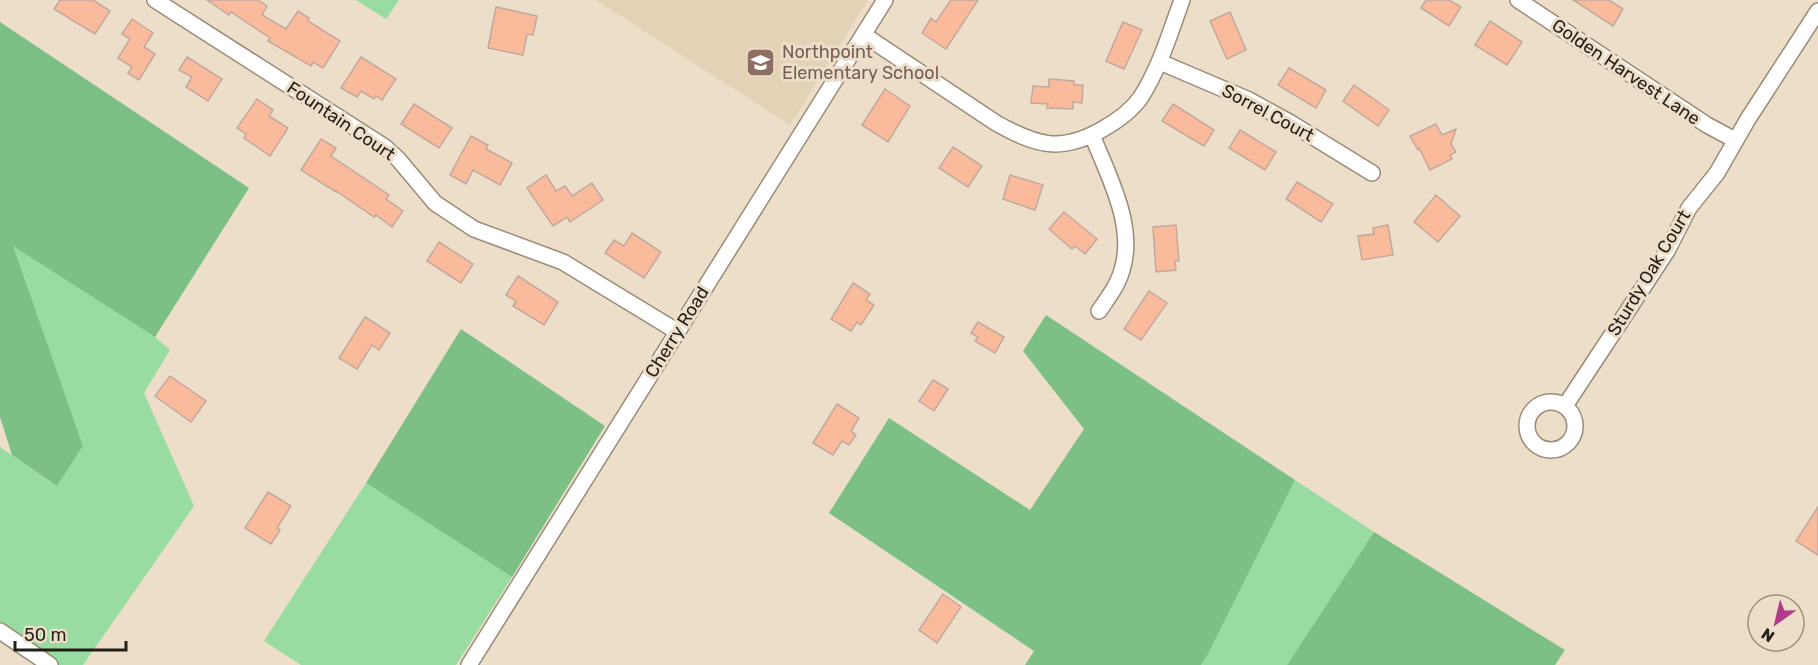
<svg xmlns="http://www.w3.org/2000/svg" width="1818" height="665" font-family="Rubik,sans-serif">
<rect width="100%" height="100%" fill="#ecdec8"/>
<polygon fill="#e3d2b5" points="596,0 868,0 790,125"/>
<g fill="#99dca2">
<polygon points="356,0 399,0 386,19"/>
<polygon points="12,245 155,337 170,350 144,393 194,506 83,665 58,665 0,626 0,447 57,486 83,446"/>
<polygon points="1295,480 1374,532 1287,665 1201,665 1208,654"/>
<polygon points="366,483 512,577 456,665 301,665 264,641"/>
</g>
<g fill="#7dc086">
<polygon points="0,22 249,188 155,337 13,246 83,446 57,486 12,455 0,417"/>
<polygon points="1046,315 1295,480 1208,654 1201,665 1025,665 1034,651 829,513 889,418 1030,510 1084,429 1023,351"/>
<polygon points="461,329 605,426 512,577 366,483"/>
<polygon points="1374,532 1565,650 1555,665 1287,665"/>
</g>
<g fill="#faba9c" stroke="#c2a99e" stroke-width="1.5">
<polygon points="60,0 93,0 110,11 95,34 54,9"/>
<polygon points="207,0 258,0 267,6 262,15 286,29 298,11 309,18 308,21 340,41 323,68 313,62 311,66 268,41 270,38 231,12 229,15"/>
<polygon points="951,0 978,0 946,49 922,33 931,18 936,22"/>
<polygon points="1426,0 1449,0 1461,7 1449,26 1421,8"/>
<polygon points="1573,0 1609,0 1623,9 1613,26"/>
<polygon points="496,7 537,16 533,35 527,34 523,55 488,48"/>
<polygon points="1230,12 1246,50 1227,59 1210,21"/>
<polygon points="132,19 153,33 144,47 155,54 139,80 128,73 132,67 118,58 130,39 122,34"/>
<polygon points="1490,21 1522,42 1507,65 1475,45"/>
<polygon points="1123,22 1142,30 1124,69 1106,61"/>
<polygon points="187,57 222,79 208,101 186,87 192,77 179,70"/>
<polygon points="361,57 396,79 382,100 376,96 374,99 361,91 357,97 341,88"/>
<polygon points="1289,68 1326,90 1316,108 1278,85"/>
<polygon points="1049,79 1074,81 1074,85 1083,85 1082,103 1073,102 1073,109 1047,108 1048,104 1031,103 1033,86 1049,87"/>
<polygon points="1354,85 1389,110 1378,126 1343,101"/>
<polygon points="885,89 910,106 888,142 862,125"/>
<polygon points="257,99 273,110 269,116 288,128 270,156 244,138 246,134 237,128"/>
<polygon points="414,104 452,128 439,148 401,124"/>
<polygon points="1173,104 1214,130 1204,146 1162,121"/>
<polygon points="1436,124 1442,135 1456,129 1451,144 1456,152 1450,155 1452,159 1430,170 1419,148 1418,150 1410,136"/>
<polygon points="1240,130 1276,152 1265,170 1229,148"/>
<polygon points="471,136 488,145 486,149 512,163 500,185 473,170 466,184 450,175"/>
<polygon points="321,139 336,148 331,156 389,195 386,199 403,211 392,227 376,215 374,217 336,191 336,192 301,170"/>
<polygon points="953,147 982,166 968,187 939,168"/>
<polygon points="546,175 556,191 565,186 572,196 592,183 603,200 570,222 567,217 553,226 527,188"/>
<polygon points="1010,175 1043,185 1035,210 1003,199"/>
<polygon points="1297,182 1333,204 1321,222 1286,199"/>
<polygon points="1436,195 1460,216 1438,242 1414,222"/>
<polygon points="1064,212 1097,239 1085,254 1075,246 1072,249 1049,229"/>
<polygon points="1176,225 1179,261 1175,261 1176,270 1156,272 1153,227"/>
<polygon points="1388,225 1393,255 1362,260 1358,236 1374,234 1373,228"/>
<polygon points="632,233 661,252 644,278 605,253 614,240 624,246"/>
<polygon points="439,242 473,264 461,283 427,261"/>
<polygon points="518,276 558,302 544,325 513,306 516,301 506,295"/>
<polygon points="853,283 870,294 866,300 874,305 861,325 857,322 851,331 831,319"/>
<polygon points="1149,291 1167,303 1141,340 1124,329"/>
<polygon points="365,317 390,333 379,350 372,345 357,369 339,358"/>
<polygon points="978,322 1004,337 995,353 975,341 978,337 971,333"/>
<polygon points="170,376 206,401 191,422 155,396"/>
<polygon points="933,380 948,389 934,411 919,401"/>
<polygon points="837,404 859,418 851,431 856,435 849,445 842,441 833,455 813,443"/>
<polygon points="268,492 291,506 277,528 280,530 271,544 245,528"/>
<polygon points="1818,507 1818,555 1796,541"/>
<polygon points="943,594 961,607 937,643 919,630"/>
</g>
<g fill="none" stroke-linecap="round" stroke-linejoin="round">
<defs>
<g id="minor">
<polyline points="155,0 385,147 398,159 435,203 474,229 563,262 678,332"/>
<polyline points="1518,0 1707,125 1735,140"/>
<path d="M864 35 996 123C1037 146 1061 153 1103 129 1117 121 1132 110 1141 97 1160 67 1170 33 1182 0"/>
<polyline points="1160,62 1249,100 1289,122 1372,173"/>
<path d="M1092 135C1108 175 1136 226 1122 270 1118 285 1108 298 1099 311"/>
<circle cx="1551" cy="426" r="24"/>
<polyline points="1565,406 1667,251 1689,208 1717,173 1748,119 1818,11"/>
<polyline points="0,631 50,665"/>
<polyline points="469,665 885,0"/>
</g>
</defs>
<use href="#minor" stroke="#998c78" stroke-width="18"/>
<use href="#minor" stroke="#fff" stroke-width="15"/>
</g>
<defs>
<symbol id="school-square" viewBox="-11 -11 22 22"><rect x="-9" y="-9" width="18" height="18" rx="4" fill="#8d6e63" stroke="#ecdec8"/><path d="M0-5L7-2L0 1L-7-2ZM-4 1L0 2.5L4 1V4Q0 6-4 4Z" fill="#fff"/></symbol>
</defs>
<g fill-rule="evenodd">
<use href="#school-square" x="744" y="46" width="33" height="33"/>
</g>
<g text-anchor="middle" stroke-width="6" stroke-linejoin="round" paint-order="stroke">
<g font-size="18" fill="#785e54" stroke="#ecdec8" text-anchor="start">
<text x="782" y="58">Northpoint<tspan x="782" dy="21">Elementary School</tspan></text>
</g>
<g font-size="18" fill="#241f17" stroke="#ecdec8">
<text transform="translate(1626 72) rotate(34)" y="6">Golden Harvest Lane</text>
<text transform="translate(1268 113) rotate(28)" y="6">Sorrel Court</text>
<text transform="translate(341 121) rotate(34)" y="6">Fountain Court</text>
<text transform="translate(1649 273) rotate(-59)" y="6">Sturdy Oak Court</text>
<text transform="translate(677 332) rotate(-58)" y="6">Cherry Road</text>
</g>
</g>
<g transform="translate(1776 623) rotate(214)"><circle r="28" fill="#ecdec8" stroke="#9c9281" stroke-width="1.5"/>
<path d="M0-4.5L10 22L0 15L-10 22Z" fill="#b3398c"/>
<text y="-9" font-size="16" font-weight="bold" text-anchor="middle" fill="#241f17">N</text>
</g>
<path d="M15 641v9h111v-9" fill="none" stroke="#241f17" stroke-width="3"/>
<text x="24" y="641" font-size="18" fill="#241f17" stroke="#ecdec8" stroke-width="4.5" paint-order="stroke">50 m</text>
</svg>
